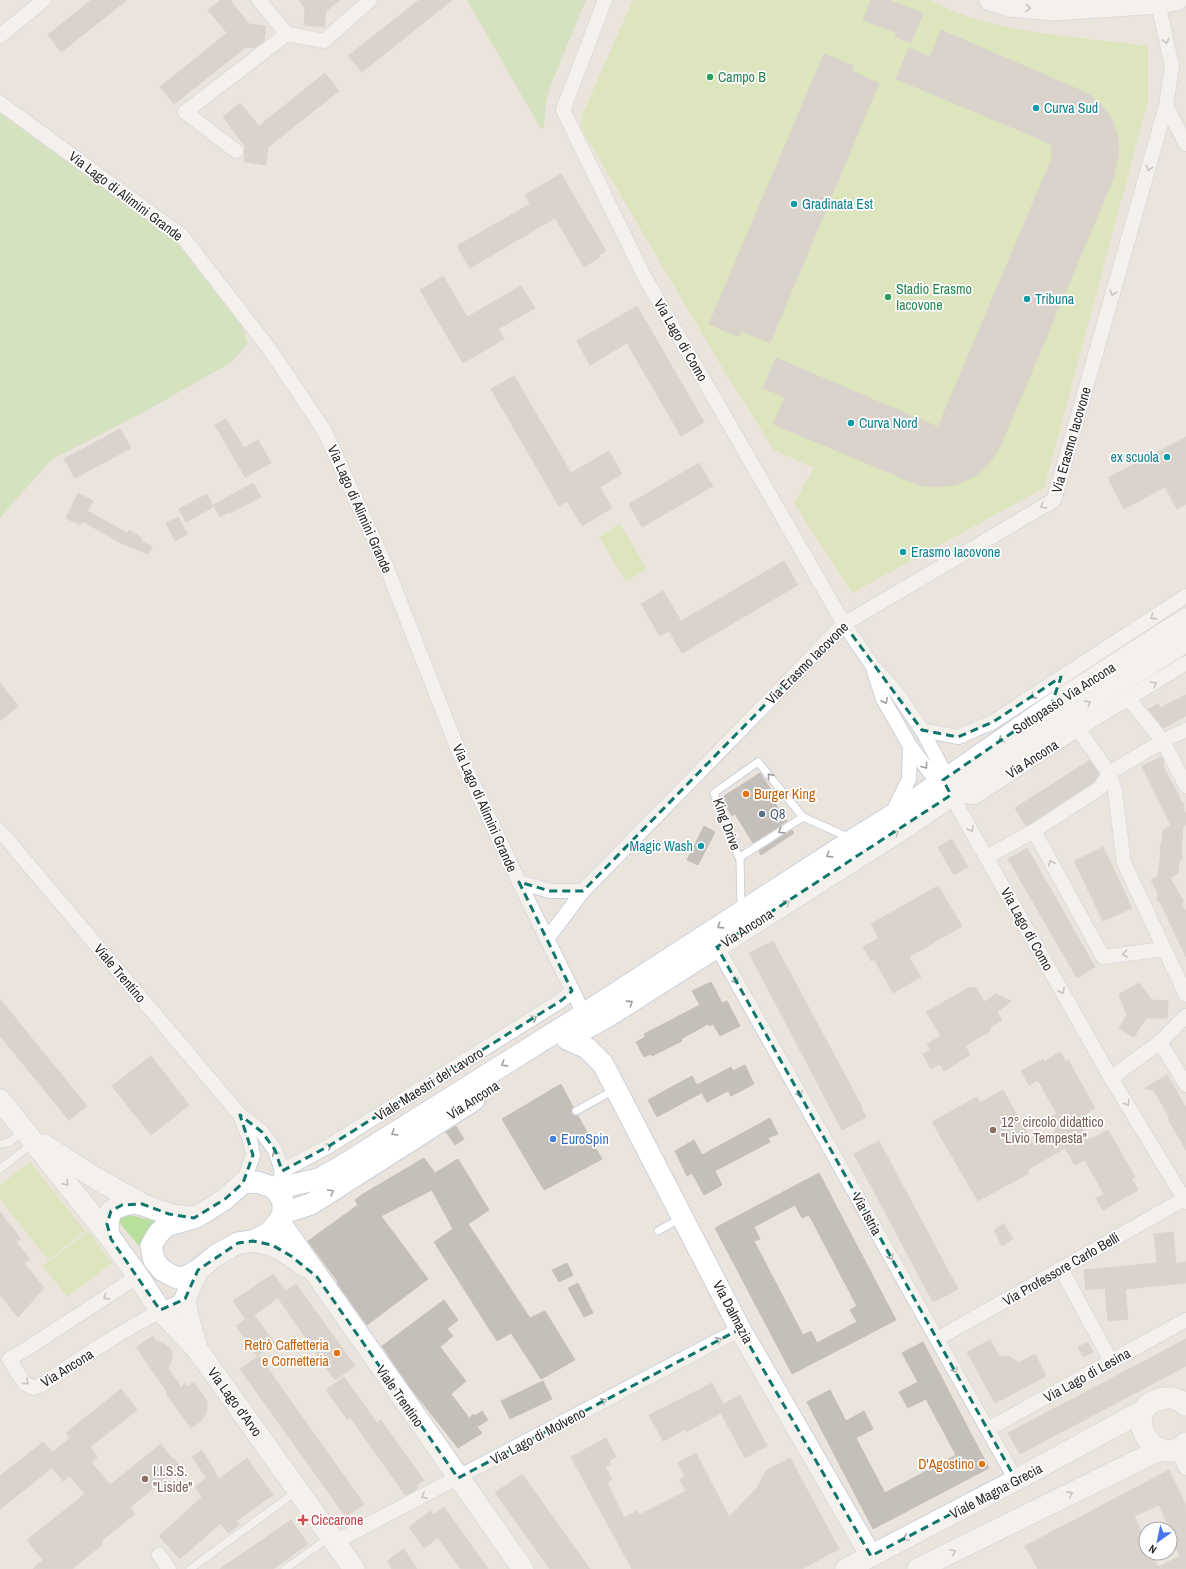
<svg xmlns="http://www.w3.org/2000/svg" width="1186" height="1569" font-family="'Archivo Narrow',sans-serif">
<rect width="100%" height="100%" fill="#ebe4dd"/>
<g fill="#b9df9d">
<polygon points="467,0 586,0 552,82 546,102 544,128 541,129"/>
<polygon points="0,107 179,237 240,317 247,344 232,362 142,413 51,460 0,518"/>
<path d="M126 1214 162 1223C149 1230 144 1233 140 1247L121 1225 119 1219 122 1215Z"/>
</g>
<g fill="#cce699">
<path d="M633 0H930C994 35 1077 36 1148 46V101L1044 488 852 593 794 503 814 468 774 450 720 364 580 126 583 113Z"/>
<polygon points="620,524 647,569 626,581 599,537"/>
<polygon points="30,1162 85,1231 48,1260 0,1199 0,1185"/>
<polygon points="88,1231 112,1263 67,1297 43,1266"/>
</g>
<g fill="#c4bfb9" stroke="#c7c0b7" fill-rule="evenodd">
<polygon points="91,0 127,0 61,52 48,35"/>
<polygon points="221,0 230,0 249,24 266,26 264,41 255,48 246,47 174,104 160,87 227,33 208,10"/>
<polygon points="299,0 340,0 326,11 324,27 304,25 305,8"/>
<polygon points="419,0 452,0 362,72 348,56"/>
<polygon points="871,0 889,0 923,13 911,43 895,37 897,33 863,20"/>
<polygon points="941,30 1089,94 1100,104 1112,118 1118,138 1119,152 1114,177 1000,447 988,465 975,476 956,485 935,487 923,486 909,481 773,424 785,397 763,388 776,358 938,427 1052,158 1052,146 1047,142 896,79 909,48 930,57"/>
<polygon points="824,54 854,66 852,71 879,83 770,343 741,331 739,337 709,324"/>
<polygon points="325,73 339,91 268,147 266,165 244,162 245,146 223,117 240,103 259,126"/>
<polygon points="561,174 606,251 599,255 600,257 584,267 555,218 470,268 457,246 530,204 525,195"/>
<polygon points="443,276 467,317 521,286 535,308 498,329 504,339 463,363 420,290"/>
<polygon points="637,306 704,422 681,436 627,343 590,365 577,341"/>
<polygon points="514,376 571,473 609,451 622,474 600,487 612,508 582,526 567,501 559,506 491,389"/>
<polygon points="226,419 244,448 258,440 271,463 245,477 215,425"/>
<polygon points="120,429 131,448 75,478 64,459"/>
<polygon points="1186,437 1186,504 1177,509 1165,487 1124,509 1108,478"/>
<polygon points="699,463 713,486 642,527 629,504"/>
<polygon points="253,483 261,497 230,513 229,512 220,517 213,505"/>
<polygon points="78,493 93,501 87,511 127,533 129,530 142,538 141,541 152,547 148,554 121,543 82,521 80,525 66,518"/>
<polygon points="207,494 213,507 186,522 179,509"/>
<polygon points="178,517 187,534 175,541 166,523"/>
<polygon points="784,561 798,585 682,653 669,631 660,636 641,604 663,591 681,621"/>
<polygon points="0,683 18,706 0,721"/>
<polygon points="1186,695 1186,716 1163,728 1148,709 1158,704 1160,708"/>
<polygon points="1161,757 1164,762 1163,766 1176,791 1179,794 1180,800 1184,804 1183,808 1186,814 1186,825 1183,826 1181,852 1182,859 1179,861 1178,873 1170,878 1183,900 1182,904 1186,912 1186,957 1161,904 1157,899 1158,894 1151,880 1158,876 1161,851 1160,845 1162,842 1163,830 1171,826 1142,766"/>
<polygon points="1090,760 1099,774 1094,782 1026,826 1015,808"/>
<polygon points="760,773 772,791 768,793 787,821 753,843 735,814 732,816 721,798"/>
<polygon points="704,826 715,832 698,865 687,860"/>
<polygon points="792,830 794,833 761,855 759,851"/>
<polygon points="952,839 968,867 954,875 938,847"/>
<polygon points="1103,847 1132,908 1103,921 1074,861"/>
<polygon points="1027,848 1095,967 1077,978 1008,859"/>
<polygon points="938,886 962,926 909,957 921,977 893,993 874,959 871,961 863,947 879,938 871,924"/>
<polygon points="773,941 862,1107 861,1108 866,1117 842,1130 749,953"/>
<polygon points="711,982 722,1003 727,1001 740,1026 720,1036 713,1024 709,1026 708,1024 681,1039 682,1041 652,1056 651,1054 644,1057 636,1042 645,1037 644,1034 700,1005 692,991"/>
<polygon points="1139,983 1152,1000 1168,1001 1167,1018 1146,1018 1134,1037 1119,1028 1127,1015 1119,994"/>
<polygon points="970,987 976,988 984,1002 996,994 1011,1001 997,1012 1002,1020 989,1028 990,1031 965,1046 970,1055 944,1071 940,1064 931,1069 923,1054 930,1050 927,1044 941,1036 926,1012"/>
<polygon points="0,999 87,1106 69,1120 0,1036"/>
<polygon points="1060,1052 1066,1062 1068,1060 1095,1108 1077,1119 1089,1140 1108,1130 1135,1177 1131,1178 1138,1190 1103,1210 1096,1198 1104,1194 1085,1160 1075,1165 1065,1148 1027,1170 1029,1173 978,1201 932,1122 977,1097 980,1103 1003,1090 1033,1144 1056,1131 1048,1118 1057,1114 1038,1080 1029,1085 1021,1071 1043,1059 1044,1062"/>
<polygon points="151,1056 189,1105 151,1135 112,1086"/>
<polygon points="745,1065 754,1084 731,1096 728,1091 707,1102 697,1085 731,1067 733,1071"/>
<polygon points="1167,1075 1186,1108 1186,1150 1171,1124 1169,1122 1169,1117 1155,1092 1145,1088"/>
<polygon points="692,1076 701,1093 657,1117 648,1100"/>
<polygon points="561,1084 573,1107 572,1109 571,1113 574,1115 578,1116 602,1159 544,1190 502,1119"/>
<polygon points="770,1118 778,1134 768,1138 770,1142 715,1171 722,1185 704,1195 692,1173 687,1176 675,1151 694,1140 702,1155"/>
<polygon points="456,1126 464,1139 455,1145 446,1132"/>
<polygon points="879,1141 958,1289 933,1302 854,1154"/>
<polygon points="424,1158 435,1173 458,1159 489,1210 468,1224 530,1318 545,1311 575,1360 541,1379 511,1333 497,1341 434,1242 453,1229 432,1190 381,1216 428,1279 367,1325 337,1283 338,1282 308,1241 358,1205 355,1200 363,1194"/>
<path d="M819 1173 896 1320 792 1374 715 1228ZM795 1205 802 1218 809 1215 857 1306 850 1310 857 1322 817 1343 811 1331 803 1335 754 1241 760 1239 754 1227Z"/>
<polygon points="0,1212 21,1239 16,1242 30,1259 24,1263 44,1288 18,1317 0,1295"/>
<polygon points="1004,1224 1013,1239 1002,1246 994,1230"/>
<polygon points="1173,1232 1176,1264 1186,1262 1186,1283 1125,1289 1128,1319 1108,1321 1105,1288 1086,1290 1084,1270 1157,1263 1154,1234"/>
<polygon points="567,1263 573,1275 559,1282 552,1270"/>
<polygon points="273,1274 286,1291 296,1284 355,1366 335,1380 278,1298 254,1315 275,1343 257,1356 236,1326 246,1319 233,1301"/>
<polygon points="578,1283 593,1313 584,1317 568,1288"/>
<polygon points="444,1300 458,1320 447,1329 453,1336 440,1347 466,1381 451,1394 469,1418 474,1414 475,1416 482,1411 488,1420 477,1427 482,1433 458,1448 409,1386 382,1346"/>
<polygon points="153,1336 157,1342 161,1342 170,1348 172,1353 172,1358 168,1368 181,1387 185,1383 187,1387 194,1382 207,1401 207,1411 201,1421 191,1428 166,1394 168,1393 136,1347"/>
<polygon points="1186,1339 1186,1366 1020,1454 1008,1433"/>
<polygon points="990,1340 1000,1357 1009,1356 1019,1363 1035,1354 1046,1376 995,1403 967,1352"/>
<polygon points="923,1342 989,1468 873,1529 807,1402 830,1390 846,1421 864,1411 873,1429 856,1438 885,1493 956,1455 926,1399 908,1408 899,1392 918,1382 902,1353"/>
<polygon points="1088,1342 1093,1352 1083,1357 1078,1347"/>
<polygon points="259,1356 364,1504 346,1517 240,1369"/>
<polygon points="344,1377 377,1423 381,1420 424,1480 416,1486 418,1488 411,1493 405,1495 350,1417 347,1419 326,1390"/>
<polygon points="543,1381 552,1399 510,1419 501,1401"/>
<polygon points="712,1383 723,1404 740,1395 767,1446 745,1458 721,1413 686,1432 685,1429 663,1441 649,1415"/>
<polygon points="121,1389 137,1410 90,1447 97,1457 91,1462 110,1485 161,1444 172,1459 174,1458 180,1467 130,1507 135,1514 101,1541 103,1544 72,1569 33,1569 43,1560 27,1540 85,1494 70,1476 63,1481 52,1468 0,1509 0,1476 43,1442 53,1452 70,1438 66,1433"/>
<polygon points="606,1438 616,1457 609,1461 611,1464 605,1466 612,1479 607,1482 624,1518 637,1511 639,1515 686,1491 680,1480 685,1477 678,1463 696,1453 729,1517 757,1488 766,1471 790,1458 839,1549 802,1569 632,1569 571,1457"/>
<polygon points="202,1450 219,1479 247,1458 273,1495 236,1521 239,1525 228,1533 221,1523 180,1559 159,1536 202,1497 195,1487 206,1478 192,1457"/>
<path d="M1169 1470 1186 1506V1569H1038L1025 1546ZM1159 1505 1170 1529V1535L1180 1556 1158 1567 1151 1553H1146V1542L1134 1516Z"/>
<polygon points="522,1474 590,1569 550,1569 495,1493"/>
<polygon points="444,1507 488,1569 461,1569 438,1538 424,1548 409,1527 431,1511 433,1515"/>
<polygon points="291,1520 308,1544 273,1569 220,1569"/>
<polygon points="404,1549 417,1569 392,1569 387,1561"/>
</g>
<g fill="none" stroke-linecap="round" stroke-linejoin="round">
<defs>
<g id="lane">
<polyline points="740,860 714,793 758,762 803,817"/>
<polyline points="741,909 740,857 803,817 850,838"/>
<polyline points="576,1111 614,1090"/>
<polyline points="0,1144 10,1142 22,1132"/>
<polyline points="0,1169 33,1143"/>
<polyline points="658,1231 681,1218"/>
<polyline points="190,1569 297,1491"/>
<polyline points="285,1569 330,1537"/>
</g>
<g id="street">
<polyline points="259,0 287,34"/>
<polyline points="605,0 563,110 644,276 844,624 872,665 897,693 922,730 941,766 943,780 951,795 1111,1078 1186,1202"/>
<polyline points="0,36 44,0"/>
<polyline points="0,103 182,236 268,347 325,432 386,566 462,760 519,882 584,1014"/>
<polyline points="1166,106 1186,144"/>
<polyline points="236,151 185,112 287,34 324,41 370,0"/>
<polyline points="874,671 883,699 910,746 909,779 892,814"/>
<polyline points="1129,699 1163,741 1186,786"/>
<polyline points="1078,729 1109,773 1115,791 1124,863 1186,995"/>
<polyline points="922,730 958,737 993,722 1186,596"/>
<polyline points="910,746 932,775 943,780"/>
<polyline points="951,795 975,797 1078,729 1186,663"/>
<polyline points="0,831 240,1115 262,1132 275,1150 282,1171 280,1179 272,1187"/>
<polyline points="1034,831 1103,957 1164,949"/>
<polyline points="987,857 1034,831 1100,788 1109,773 1163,741 1186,730"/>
<polyline points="519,882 550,891 583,891"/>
<polyline points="547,939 583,891 844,624 1054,500 1166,106 1172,66 1158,3"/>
<polyline points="717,947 1016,1480"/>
<polyline points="1160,1042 1186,1085"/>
<polyline points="1111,1078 1160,1042 1186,1016"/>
<polyline points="240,1115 250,1140 253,1155 243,1183"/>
<polyline points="282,1171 329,1146 562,1000 572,991"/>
<polyline points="1061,1269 1111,1361"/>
<path d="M138 1276 28 1348 9 1359 24 1383 34 1388 43 1384C88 1353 135 1322 185 1299"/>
<polyline points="937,1339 1184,1199"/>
<polyline points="988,1429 1186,1320"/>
<polyline points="1177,1449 1186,1468"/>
<polyline points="335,1542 740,1329"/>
<polyline points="159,1555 169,1569"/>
</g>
<g id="secondary">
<polyline points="990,0 1010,6 1053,10 1158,3 1177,0"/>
<polyline points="574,1035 610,1015 898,832 1066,717 1186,641"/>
<polyline points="567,1039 587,1048 603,1064 740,1329 871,1556"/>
<polyline points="0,1100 111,1239 138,1276 160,1310 197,1349 354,1569"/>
<polyline points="44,1145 97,1179 142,1204"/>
<polyline points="277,1191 292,1185 319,1179 342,1166 584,1014 854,839 890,817 1051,706 1186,619"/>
<polyline points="283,1213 311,1204 474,1100"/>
<polyline points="279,1221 523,1569"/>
<polyline points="253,1241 272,1245 291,1256 304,1266"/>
<path d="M114 1242C105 1234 108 1221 111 1211 137 1196 144 1207 169 1214 176 1216 184 1216 191 1217"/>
<polyline points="196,1344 188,1317 185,1299 198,1270 215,1256 238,1243 253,1241 269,1233 279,1221 283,1213 283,1201 277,1191 272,1187 257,1182 243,1183 225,1199 205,1212 194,1218 166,1226 158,1234 151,1246 154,1260 162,1270 177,1278 185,1277 198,1270"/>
<path d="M1186 1405C1178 1398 1171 1396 1160 1399 1118 1410 1155 1473 1186 1443"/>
<polyline points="846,1569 1016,1480 1144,1410"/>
<polyline points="918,1569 1161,1449"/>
</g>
</defs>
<use href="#lane" stroke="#cbd0db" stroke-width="9"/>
<use href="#street" stroke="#cbd0db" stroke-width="16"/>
<use href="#secondary" stroke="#cbd0db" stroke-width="23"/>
<use href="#lane" stroke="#fff" stroke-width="7"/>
<use href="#street" stroke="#fff" stroke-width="14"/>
<use href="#secondary" stroke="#fff" stroke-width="21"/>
</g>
<defs><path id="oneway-chevron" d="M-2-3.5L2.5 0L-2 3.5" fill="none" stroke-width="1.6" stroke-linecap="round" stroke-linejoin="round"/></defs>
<g stroke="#9f9f9f">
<use href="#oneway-chevron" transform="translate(1028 8) rotate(4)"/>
<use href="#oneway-chevron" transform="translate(1166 41) rotate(78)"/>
<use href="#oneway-chevron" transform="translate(1149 168) rotate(106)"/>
<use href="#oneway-chevron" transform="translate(1113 293) rotate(106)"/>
<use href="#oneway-chevron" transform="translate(1043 506) rotate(149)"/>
<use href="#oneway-chevron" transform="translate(1153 617) rotate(147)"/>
<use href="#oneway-chevron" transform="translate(1154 684) rotate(-32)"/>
<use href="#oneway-chevron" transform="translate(1033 696) rotate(147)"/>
<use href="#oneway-chevron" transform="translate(885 701) rotate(64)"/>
<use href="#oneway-chevron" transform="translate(1088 703) rotate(-32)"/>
<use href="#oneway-chevron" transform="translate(1001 740) rotate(145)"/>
<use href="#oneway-chevron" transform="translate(925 766) rotate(53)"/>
<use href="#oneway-chevron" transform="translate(770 776) rotate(-129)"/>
<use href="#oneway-chevron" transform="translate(971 829) rotate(60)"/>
<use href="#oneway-chevron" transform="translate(781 831) rotate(148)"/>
<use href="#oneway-chevron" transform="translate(896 833) rotate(-33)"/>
<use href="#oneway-chevron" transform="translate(829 855) rotate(147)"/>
<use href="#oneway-chevron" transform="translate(1051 863) rotate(-119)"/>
<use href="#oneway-chevron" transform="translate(787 903) rotate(-33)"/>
<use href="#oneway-chevron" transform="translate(720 926) rotate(147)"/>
<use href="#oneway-chevron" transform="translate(1125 954) rotate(173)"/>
<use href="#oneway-chevron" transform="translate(736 981) rotate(61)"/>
<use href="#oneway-chevron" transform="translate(1062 991) rotate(61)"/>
<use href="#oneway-chevron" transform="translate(630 1003) rotate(-33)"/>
<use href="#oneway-chevron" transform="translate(534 1018) rotate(-32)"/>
<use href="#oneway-chevron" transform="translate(504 1064) rotate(148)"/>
<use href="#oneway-chevron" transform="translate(800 1094) rotate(61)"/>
<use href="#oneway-chevron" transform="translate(1127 1103) rotate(59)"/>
<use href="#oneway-chevron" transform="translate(394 1133) rotate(148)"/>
<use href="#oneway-chevron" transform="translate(329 1146) rotate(-29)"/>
<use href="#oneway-chevron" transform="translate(275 1153) rotate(-114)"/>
<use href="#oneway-chevron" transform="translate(66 1183) rotate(51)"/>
<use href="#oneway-chevron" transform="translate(331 1192) rotate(-31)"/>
<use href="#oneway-chevron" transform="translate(891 1257) rotate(61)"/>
<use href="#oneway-chevron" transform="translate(106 1297) rotate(147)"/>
<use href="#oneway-chevron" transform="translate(719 1340) rotate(-28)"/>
<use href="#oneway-chevron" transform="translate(955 1370) rotate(60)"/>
<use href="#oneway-chevron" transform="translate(26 1382) rotate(41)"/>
<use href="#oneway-chevron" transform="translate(604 1401) rotate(-28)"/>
<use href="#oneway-chevron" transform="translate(1070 1494) rotate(-26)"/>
<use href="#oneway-chevron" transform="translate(424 1496) rotate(153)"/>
<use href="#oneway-chevron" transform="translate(906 1538) rotate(153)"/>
<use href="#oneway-chevron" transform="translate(953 1552) rotate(-26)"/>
</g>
<path d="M0 0H1186V1569H0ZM844 624 922 730 958 737 993 722 1061 677 1051 706 943 780 951 795 717 947 1016 1480 871 1556 740 1329 458 1478 317 1277 291 1256 272 1245 253 1241 238 1243 198 1270 185 1299 160 1310 111 1239 107 1224 111 1211 122 1205 142 1204 169 1214 194 1218 225 1199 243 1183 253 1155 240 1115 262 1132 275 1150 282 1171 329 1146 562 1000 572 991 519 882 550 891H583Z" fill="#ebe4dd" fill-opacity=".55" fill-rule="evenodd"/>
<path fill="none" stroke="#0f766e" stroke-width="3" stroke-dasharray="8 5" stroke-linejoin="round" d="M844 624 922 730 958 737 993 722 1061 677 1051 706 943 780 951 795 717 947 1016 1480 871 1556 740 1329 458 1478 317 1277 291 1256 272 1245 253 1241 238 1243 198 1270 185 1299 160 1310 111 1239 107 1224 111 1211 122 1205 142 1204 169 1214 194 1218 225 1199 243 1183 253 1155 240 1115 262 1132 275 1150 282 1171 329 1146 562 1000 572 991 519 882 550 891H583Z"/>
<g fill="#2e9e5b" stroke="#fff" stroke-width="1.5">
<circle cx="710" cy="77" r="4"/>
<circle cx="888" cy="297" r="4"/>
</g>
<g fill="#0f9aa8" stroke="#fff" stroke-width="1.5">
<circle cx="1036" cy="108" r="4"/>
<circle cx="794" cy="204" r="4"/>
<circle cx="1027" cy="299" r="4"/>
<circle cx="851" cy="423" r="4"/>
<circle cx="1167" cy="457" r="4"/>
<circle cx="903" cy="552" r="4"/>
<circle cx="701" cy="846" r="4"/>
</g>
<g fill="#e8710a" stroke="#fff" stroke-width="1.5">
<circle cx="746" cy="794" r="4"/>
<circle cx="337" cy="1353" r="4"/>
<circle cx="982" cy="1464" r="4"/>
</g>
<circle fill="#5c6f8a" stroke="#fff" stroke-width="1.5" cx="762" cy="814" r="4"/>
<g fill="#8d6e63" stroke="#fff" stroke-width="1.5">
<circle cx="993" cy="1130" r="4"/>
<circle cx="145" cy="1479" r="4"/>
</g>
<circle fill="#3f7fe0" stroke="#fff" stroke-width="1.5" cx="553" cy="1139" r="4"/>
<path fill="#e0444e" stroke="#fff" stroke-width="1.5" d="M301 1514h4v4h4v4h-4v4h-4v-4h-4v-4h4z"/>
<g text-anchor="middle" stroke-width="3.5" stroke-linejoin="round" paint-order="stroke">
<g font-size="14" fill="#27864d" stroke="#fff" text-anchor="start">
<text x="718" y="82">Campo B</text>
<text x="896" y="294">Stadio Erasmo<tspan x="896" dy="16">Iacovone</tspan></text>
</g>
<g font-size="14" fill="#0d838f" stroke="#fff" text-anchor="start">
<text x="1044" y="113">Curva Sud</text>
<text x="802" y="209">Gradinata Est</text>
<text x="1035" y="304">Tribuna</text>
<text x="859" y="428">Curva Nord</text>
<text x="1159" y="462" text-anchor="end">ex scuola</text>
<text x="911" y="557">Erasmo Iacovone</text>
<text x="693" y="851" text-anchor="end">Magic Wash</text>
</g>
<g font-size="14" fill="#2a2a2a" stroke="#fff">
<text transform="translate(126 196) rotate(37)" y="5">Via Lago di Alimini Grande</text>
<text transform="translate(681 340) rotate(60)" y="5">Via Lago di Como</text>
<text transform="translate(1071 440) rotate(-74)" y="5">Via Erasmo Iacovone</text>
<text transform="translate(360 509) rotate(66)" y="5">Via Lago di Alimini Grande</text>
<text transform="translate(807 663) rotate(-45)" y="5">Via Erasmo Iacovone</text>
<text transform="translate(1064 698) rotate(-33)" y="5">Sottopasso Via Ancona</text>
<text transform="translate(1032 759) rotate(-33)" y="5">Via Ancona</text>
<text transform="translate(485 808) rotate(66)" y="5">Via Lago di Alimini Grande</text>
<text transform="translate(727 824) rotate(70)" y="5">King Drive</text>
<text transform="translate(747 928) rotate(-33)" y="5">Via Ancona</text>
<text transform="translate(1027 929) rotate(61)" y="5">Via Lago di Como</text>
<text transform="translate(120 973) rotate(50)" y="5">Viale Trentino</text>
<text transform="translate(429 1084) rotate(-32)" y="5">Viale Maestri del Lavoro</text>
<text transform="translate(473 1100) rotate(-33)" y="5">Via Ancona</text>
<text transform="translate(867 1214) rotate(61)" y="5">Via Istria</text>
<text transform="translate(1061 1269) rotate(-30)" y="5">Via Professore Carlo Belli</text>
<text transform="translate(733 1312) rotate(62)" y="5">Via Dalmazia</text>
<text transform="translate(67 1368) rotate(-32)" y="5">Via Ancona</text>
<text transform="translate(1087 1375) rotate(-29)" y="5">Via Lago di Lesina</text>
<text transform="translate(400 1396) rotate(55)" y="5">Viale Trentino</text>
<text transform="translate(235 1402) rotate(54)" y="5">Via Lago d'Arvo</text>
<text transform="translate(538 1436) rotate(-28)" y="5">Via Lago di Molveno</text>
<text transform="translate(996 1491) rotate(-28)" y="5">Viale Magna Grecia</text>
</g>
<g font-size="14" fill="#c56008" stroke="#fff" text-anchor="end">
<text x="754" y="799" text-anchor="start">Burger King</text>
<text x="329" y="1350">Retrò Caffetteria<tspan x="329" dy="16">e Cornetteria</tspan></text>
<text x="974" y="1469">D'Agostino</text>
</g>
<g font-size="14" fill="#4e5e75" stroke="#fff" text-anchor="start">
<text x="770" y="819">Q8</text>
</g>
<g font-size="14" fill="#785e54" stroke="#fff" text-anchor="start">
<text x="1001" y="1127">12° circolo didattico<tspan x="1001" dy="16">"Livio Tempesta"</tspan></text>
<text x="153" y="1476">I.I.S.S.<tspan x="153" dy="16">"Liside"</tspan></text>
</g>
<g font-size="14" fill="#366cbe" stroke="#fff" text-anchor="start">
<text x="561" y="1144">EuroSpin</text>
</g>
<g font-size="14" fill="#be3a42" stroke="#fff" text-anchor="start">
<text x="311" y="1525">Ciccarone</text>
</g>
</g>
<g transform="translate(1158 1541) rotate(213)"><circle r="19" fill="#ffffff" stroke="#aaaaaa"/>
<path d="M0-3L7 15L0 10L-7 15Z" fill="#4675ef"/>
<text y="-6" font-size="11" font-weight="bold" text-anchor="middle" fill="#2a2a2a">N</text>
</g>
</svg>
